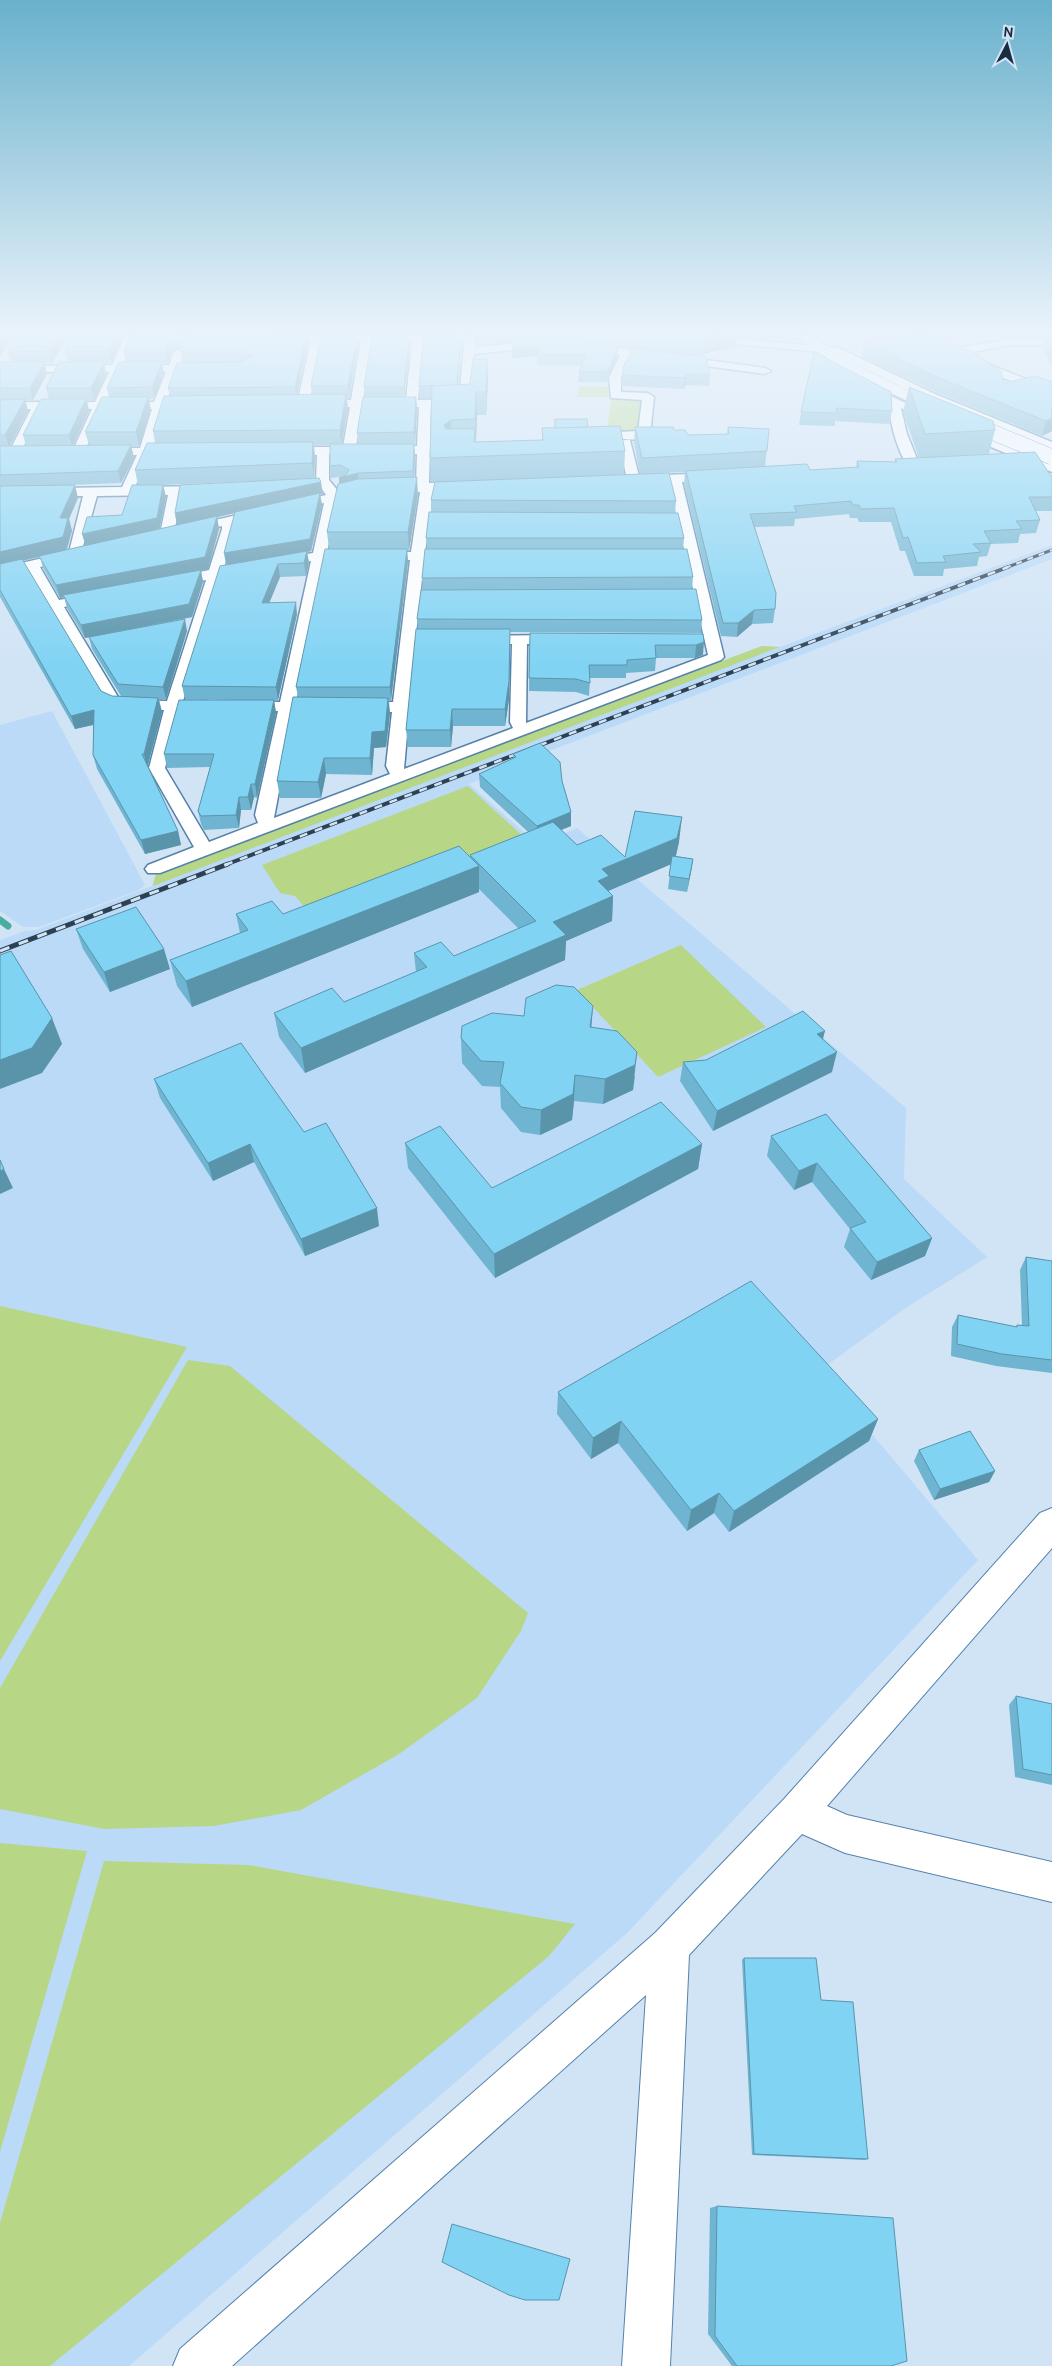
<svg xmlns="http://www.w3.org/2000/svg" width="1052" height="2366" font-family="Cabin,sans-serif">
<rect width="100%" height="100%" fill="#d1e4f6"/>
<g fill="#badaf8">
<polygon points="1052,545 1052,559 557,748 469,784 538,844 577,828 906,1108 904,1179 987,1257 904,1309 819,1371 978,1560 627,1933 129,2366 0,2366 0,940 25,931 36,930 152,886 156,873 762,646 780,647"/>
<polygon points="52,711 145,885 139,890 39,927 23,927 0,911 0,725"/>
</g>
<g fill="#b7d786">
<polygon points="579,386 609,387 608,397 577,397"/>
<polygon points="611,398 641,400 641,430 625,437 626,443 607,432"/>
<polygon points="762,646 780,647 153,886 156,873"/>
<polygon points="468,786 524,837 324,919 309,912 295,896 280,893 262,865"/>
<polygon points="681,945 766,1027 658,1077 577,990"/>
<polygon points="0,1306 187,1347 0,1661"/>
<polygon points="188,1360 230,1366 528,1613 521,1631 477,1698 399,1754 301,1810 214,1826 104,1829 0,1809 0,1688"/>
<polygon points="0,1843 87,1851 0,2152"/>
<polygon points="104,1861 248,1865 575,1924 549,1956 50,2366 0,2366 0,2223"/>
</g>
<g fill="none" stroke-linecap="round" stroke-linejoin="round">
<polyline stroke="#4bada2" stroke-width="7" points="0,920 8,926"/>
<defs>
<g id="minor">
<path d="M125 336H137L123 365H169L180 336H190L180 365H206L212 368 206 371 178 372 166 402 192 401 198 405 192 409H164L153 448 173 447 179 451 173 455H149L135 487 209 486 216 490 209 494H181L174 534 167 538 160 534 168 495 97 496 80 557 40 567 59 600 96 593 103 597 101 600 64 607 118 697 128 700 167 701 206 580 171 586 164 582 166 579 209 570 222 529V526L189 534 184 533 182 530 184 527 326 495 316 481 317 455H283L277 451 283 447H343L350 407 316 408 310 404 316 400H351L361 340H322L309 404 303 408 297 404 311 340H278L274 339 273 336H459L454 339H423L418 400 459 399 465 336H475V347L542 341 548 344 542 347 474 354 469 406 431 407 429 483 465 482 472 486 465 490 434 491 425 552H454L461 556 454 560H424L416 634H446L454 639 446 644H415L404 769 513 728 510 722 512 644H481L473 639 476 636 561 635 569 640 561 645 527 644 526 723 708 655 669 483 628 484 620 447 593 448 589 447 587 444 589 441 630 440 639 476 715 473 721 477 715 481 682 482 724 657 721 660 160 873H148L145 869 148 865 194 847 149 768 164 710H126L106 703 27 570 0 576V568L69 552 83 496 0 497V489L122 487 137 455 103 456 97 452 103 448H140L152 409H104L84 452 78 456 72 452 92 409H43L19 455H11L9 452 31 409 0 410V402H95L109 372H0V366L112 365ZM372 340H412L406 400H363ZM120 372H166L154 402H107ZM362 407H419L417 446 356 447ZM329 454H417L416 484 359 487 339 492 329 480ZM420 492 411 552H327L338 500 359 495ZM324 503 313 553 224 568 236 523ZM325 560H410L393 702H359L351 707 359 712H392L386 766 390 774 274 818 294 711 322 712 330 707 322 702H296ZM311 561 280 702 244 701 236 706 244 711H278L255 815 258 823 209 842 165 768 180 710 207 711 215 706 207 701H183L221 577Z"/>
<polygon points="708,336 839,348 935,394 1052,442 1052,450 927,400 833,353 712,342 708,341"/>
<polygon points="912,336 926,336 951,349 1011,339 1052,339 1052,345 1011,345 962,354 1052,389 1052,397 945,355"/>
<path d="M589 344 765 368 771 371 765 374 631 356 621 378V392L648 393 654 397 650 435C644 441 626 440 617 438L615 435 617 432 638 431 642 400 611 398 609 378 620 355 585 349 583 347Z"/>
<path d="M864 384 939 418 937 421H929L901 408 907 434 920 466 919 469 914 470C901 467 887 416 890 404L860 390 858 388Z"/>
<polygon points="963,427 1052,463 1052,472 959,434 957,431"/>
</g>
<polygon id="tertiary" points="1052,1508 1052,1548 827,1806 847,1815 1052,1862 1052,1902 845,1853 802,1834 689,1955 670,2366 622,2366 646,1995 232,2366 173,2366 180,2349 655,1933 784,1799 1040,1513"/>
<polygon id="secondary" points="795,336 811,336 858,366 927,400 929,403 922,407 917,406 848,372"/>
</defs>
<use href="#minor" stroke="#5582aa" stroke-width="3"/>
<use href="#tertiary" stroke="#5582aa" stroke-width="2"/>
<use href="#secondary" stroke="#5582aa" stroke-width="2"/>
<use href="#minor" fill="#fff" fill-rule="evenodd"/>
<use href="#tertiary" fill="#fff" fill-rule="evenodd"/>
<use href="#secondary" fill="#fff" fill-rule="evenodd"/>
<defs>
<polyline id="rail-far2" points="1005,568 1052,550"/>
<polyline id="rail-far1" points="225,865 1008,567"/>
<polyline id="rail" points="0,951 228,864"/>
</defs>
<use href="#rail-far2" stroke="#2e4152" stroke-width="3"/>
<use href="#rail-far1" stroke="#2e4152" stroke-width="4"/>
<use href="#rail" stroke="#2e4152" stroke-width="5"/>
<use href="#rail-far2" stroke="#d1e4f6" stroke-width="2" stroke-dasharray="6" stroke-linecap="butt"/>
<use href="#rail-far1" stroke="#d1e4f6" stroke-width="2.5" stroke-dasharray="8" stroke-linecap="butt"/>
<use href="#rail" stroke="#d1e4f6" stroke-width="3" stroke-dasharray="10" stroke-linecap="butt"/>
<defs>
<polyline id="secondary-bridge" points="961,419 1052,457"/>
</defs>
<use href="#secondary-bridge" stroke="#5582aa" stroke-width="16" stroke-linecap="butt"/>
<use href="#secondary-bridge" stroke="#fff" stroke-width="15"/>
</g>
<g fill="#6fb5d2" fill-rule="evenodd">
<path d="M17 336H68L52 363H44L47 374 33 400H25L28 411 10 446H26L23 435 49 399 46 388 68 362 65 351 73 336H124L111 363H104L106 374 94 400H87L89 411 73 446 89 445 85 432 109 397 107 388 126 362 124 352 131 336H308L309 342 297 395 312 394 311 386 359 342 349 398H347L348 409 342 444H358L357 433 365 397 364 387 410 341 404 397H416L417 409 415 444H414L415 456 414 477 418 495 409 550H407L408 562 391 700H389L390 714 386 747 374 748 372 775 326 774 321 798H280L277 781 298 697 296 687 329 549 327 532 339 483V478L340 477 331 478 330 466V445H314L315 457 314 478 323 494H320L322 505 311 551 307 552 309 563 306 576 280 577 269 602 297 614 278 700H274L276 713 257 798 254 797 251 810H241L239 828 204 830 201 824 198 811 210 767 167 768 164 754 234 700 185 699 182 686 226 565 224 553 235 513 217 517 219 529 208 569 201 571 203 582 192 617 91 637 187 631 166 699H159L162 712 148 766 178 831 181 845 145 854 97 769 93 755V725L75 729 0 597V362H11L8 352ZM179 350 181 352 183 363 168 388 170 396 153 431 155 442 135 470 138 485 122 515 85 545 67 550 72 531 69 519 78 498 71 485 121 483 134 458 131 446H139L151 411 149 399H155L164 374 162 363H168L171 353ZM255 481 175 513 177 525 160 529 166 497 163 485ZM40 557 43 568 60 598 64 597 67 608 85 638 89 637 92 649 121 696H112L101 691 23 561Z"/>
<polygon points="424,336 462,336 458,385 470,384 487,359 488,381 486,415 477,415 476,442 542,440 542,428 555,428 555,419 588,427 625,451 624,474 640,474 634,443 635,427 674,430 688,435 727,434 728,427 769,429 765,467 810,470 856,468 857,461 895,462 895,459 919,458 903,412 909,387 995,430 989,454 1052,476 1052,511 1035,511 1040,520 1036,533 1020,534 1018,543 991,544 987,556 979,557 977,566 944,569 943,576 914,576 905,551 900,551 891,522 859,522 857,518 850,518 849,514 795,519 794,526 755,527 775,609 773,623 752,624 737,637 721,636 684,484 685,472 659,473 676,501 675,513 684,538 683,549 693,577 692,589 702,620 701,633 510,632 509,699 505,726 453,726 451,747 408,747 406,730 418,629 417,619 423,590 422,578 427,549 426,538 431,512 431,500 460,481 431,482 430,458 431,398 420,398 419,386"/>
<path d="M476 336H778L766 339 737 336 736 346 703 354V357L710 375 709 386 686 385 684 389 623 386V367L633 348 618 347 617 357 607 382H578L579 372 581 366 537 365V356L512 358V342L499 343 477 341ZM560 340 577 341 601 344Z"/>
<polygon points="1021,336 1052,336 1052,367 1042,347 1045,337"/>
<polygon points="864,342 1004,383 1052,382 1052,380 1052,431 1042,436 936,392 862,357"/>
<polygon points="814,352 892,411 889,424 835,421 835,426 799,425 801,412"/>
<polygon points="530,633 703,634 703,655 695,658 656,658 655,671 626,673 626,678 590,678 589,696 576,692 529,691"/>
<polygon points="513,754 562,781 571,812 571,826 561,830 577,845 625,857 679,842 676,856 693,859 691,872 687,892 668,889 671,864 608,891 613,896 612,921 566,941 565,960 305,1073 279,1037 274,1013 344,1002 416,972 414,953 454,956 519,929 479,889 479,892 192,1007 177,986 170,960 240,933 236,914 283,914 470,857 470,855 528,832 480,787 479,774 513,759"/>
<polygon points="76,929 170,969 110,992 83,949"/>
<polygon points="524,1016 592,1027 635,1077 633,1090 603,1104 574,1101 572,1120 540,1135 521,1132 501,1108 500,1087 482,1086 462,1063 461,1038"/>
<polygon points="823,1039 832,1072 713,1131 680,1081 683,1062 706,1060"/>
<polygon points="154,1079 304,1132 379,1226 305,1256 254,1162 213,1181 160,1098"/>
<polygon points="826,1114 932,1238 925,1256 871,1280 844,1247 850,1229 812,1182 794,1190 767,1156 771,1136"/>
<polygon points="405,1143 492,1188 702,1144 698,1169 495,1278 408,1168"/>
<polygon points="1026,1257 1052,1261 1052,1373 996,1366 951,1356 952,1327 958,1315 1016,1327 1017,1325 1022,1325 1020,1270"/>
<polygon points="558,1392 878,1419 869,1441 729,1532 714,1513 687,1531 618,1443 591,1459 557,1414"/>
<polygon points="919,1450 995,1471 989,1482 934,1500 914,1461"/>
<polygon points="1016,1696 1052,1704 1052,1785 1015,1777 1009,1705"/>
<polygon points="744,1958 821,2000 868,2159 864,2160 752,2155 742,1960"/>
<polygon points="717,2206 891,2366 732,2366 708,2334 710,2208"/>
</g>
<g fill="#5a94ab">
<polygon points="2,336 13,336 0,356 0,339"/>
<polygon points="58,336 68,336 52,363 49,351"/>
<polygon points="116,336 124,336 111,363 108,351"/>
<polygon points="306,336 308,336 309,342 296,398 295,387"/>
<polygon points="357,336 358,336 359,342 349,398 348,386"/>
<polygon points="409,336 410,336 410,341 404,398 404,387"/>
<polygon points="461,336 462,336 462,341 457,397 457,386"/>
<polygon points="499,336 542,336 542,339 499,343"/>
<polygon points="720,336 737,336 736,346 703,354 704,343 704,340"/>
<polygon points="766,336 778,336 766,339"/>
<polygon points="177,339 179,350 171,353 168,363 166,352 169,342"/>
<polygon points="541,345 537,354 537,356 512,358 512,347"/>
<polygon points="618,346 617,357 607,382 608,371"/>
<polygon points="487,359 488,381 486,415 486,392"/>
<polygon points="44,362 47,374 33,400 30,388"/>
<polygon points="104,362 106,374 94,400 91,388"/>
<polygon points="162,362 164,374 155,399 152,387"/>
<polygon points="686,374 686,385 684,389 685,378"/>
<polygon points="476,392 477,415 476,442 475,419"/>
<polygon points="346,394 348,409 341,445 340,430"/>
<polygon points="148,397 151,411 139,446 136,432"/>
<polygon points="416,397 417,409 415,444 414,432"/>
<polygon points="25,399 28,411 9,447 5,435"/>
<polygon points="86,399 89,411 72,447 69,435"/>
<polygon points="1052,418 1052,431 1042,436 1046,421"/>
<polygon points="451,420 452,443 444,425"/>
<polygon points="313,442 315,457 314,478 312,463"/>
<polygon points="414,444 415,456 414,483 413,471"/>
<polygon points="131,445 134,458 121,483 118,471"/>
<polygon points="358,473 359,485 340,490 339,478"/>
<polygon points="417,477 418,495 409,550 408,532"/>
<polygon points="321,482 323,494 320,494 322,505 311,551 307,552 309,563 306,576 304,563 227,566 224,553 320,494 217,517 219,529 208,569 201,571 203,582 192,617 85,638 81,625 200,571 60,598 56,585 177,526 175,513"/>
<polygon points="75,485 78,498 69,519 72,531 66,550 0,566 0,552 60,518"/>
<polygon points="163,485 166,497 159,530 86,547 82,534 157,518"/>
<polygon points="407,549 408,562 391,700 390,687"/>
<polygon points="278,564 280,577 264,616 262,603"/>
<polygon points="296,602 297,614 278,700 276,687"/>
<polygon points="754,610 752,624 737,637 738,623"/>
<polygon points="185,619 187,631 166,699 163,687"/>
<polygon points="510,629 509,699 505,726 505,709"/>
<polygon points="704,642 703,655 695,658 696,645"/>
<polygon points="158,698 162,712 147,768 144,754"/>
<polygon points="388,698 390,714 386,747 374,748 372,775 370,758 372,732"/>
<polygon points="274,700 276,713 257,798 255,784"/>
<polygon points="452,709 453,726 451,747 450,730"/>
<polygon points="94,710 97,724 75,729 71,716"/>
<polygon points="324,758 326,774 321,798 318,782"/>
<polygon points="251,784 254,797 251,810 248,797"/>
<polygon points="239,797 241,810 239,828 236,815"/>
<polygon points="571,812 571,826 536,840 537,826"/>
<polygon points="682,817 679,842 674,863 608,891 613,896 612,921 566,941 565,960 305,1073 301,1048 553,922 598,881 602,869 677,838"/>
<polygon points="178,831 181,845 145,854 141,840"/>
<polygon points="693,859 691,872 687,892 689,879"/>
<polygon points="479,866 479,892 192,1007 186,981"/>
<polygon points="164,949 170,969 110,992 104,972"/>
<polygon points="593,1006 591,1032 590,1027"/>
<polygon points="52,1018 62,1044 42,1073 0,1089 0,1060"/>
<polygon points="825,1031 820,1050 817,1034"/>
<polygon points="637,1052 633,1090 603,1104 605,1079"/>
<polygon points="837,1052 832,1072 713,1131 717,1111"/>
<polygon points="575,1075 574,1101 572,1120 540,1135 541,1110"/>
<polygon points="250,1144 254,1162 213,1181 208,1163"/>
<polygon points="702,1144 698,1169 495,1278 494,1254"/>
<polygon points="817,1163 812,1182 794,1190 799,1171"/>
<polygon points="4,1169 13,1188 0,1194 0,1171"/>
<polygon points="377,1208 379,1226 305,1256 301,1239"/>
<polygon points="932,1238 925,1256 871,1280 877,1262"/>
<polygon points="878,1419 869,1441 729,1532 734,1511"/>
<polygon points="621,1421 618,1443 591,1459 593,1438"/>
<polygon points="995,1471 989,1482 934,1500 940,1489"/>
<polygon points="719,1493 714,1513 687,1531 691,1510"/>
</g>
<g fill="#81d3f4" stroke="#5a94ab">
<polygon points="17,336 58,336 49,351 8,352"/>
<polygon points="73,336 116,336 108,351 65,351"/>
<polygon points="131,336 306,336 295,387 168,388 177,363 243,362 251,356 243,352 181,352 184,343 177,339 169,342 166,352 124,352"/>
<polygon points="321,336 357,336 348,386 311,386"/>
<polygon points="372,336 409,336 404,387 364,387"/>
<polygon points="424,336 461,336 457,385 419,386"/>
<polygon points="647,336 720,336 704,340 704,343"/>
<polygon points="907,336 938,336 972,352 1001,371 1004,383 1035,376 1052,382 1052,418 1046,421 939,378 864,342"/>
<polygon points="1048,336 1052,336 1052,344"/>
<polygon points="542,338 618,346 608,371 579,372 586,355 537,354 541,345 512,347 512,341"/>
<polygon points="633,348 706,357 710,375 686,374 685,378 623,375 623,367"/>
<polygon points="814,352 891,392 892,411 836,408 837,413 801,412"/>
<polygon points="473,359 487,359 486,392 476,392 475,419 451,420 444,425 446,429 475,429 474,442 543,440 542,428 620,426 625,451 430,458 432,386 470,384"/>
<polygon points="0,362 44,362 30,388 0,388"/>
<polygon points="59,362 104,362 91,388 46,388"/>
<polygon points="119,362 162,362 152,387 107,388"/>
<polygon points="909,387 993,421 995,430 925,434"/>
<polygon points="346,394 340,430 153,431 164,396"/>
<polygon points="102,397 148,397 136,432 85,432"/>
<polygon points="363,397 416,397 414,432 357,433"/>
<polygon points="25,399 5,435 0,435 0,400"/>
<polygon points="41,399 86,399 69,435 23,435"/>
<polygon points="555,419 587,419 588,427 555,428"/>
<polygon points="635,427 673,427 674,430 685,430 688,435 729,434 728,427 769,429 767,451 642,458"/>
<polygon points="313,442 312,463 135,470 147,443"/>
<polygon points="330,444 414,444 413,471 358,473 339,478 346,475 349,470 340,465 330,466"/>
<polygon points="131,445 118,471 0,475 0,446"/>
<polygon points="1035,452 1051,476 1052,476 1052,497 1029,497 1040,520 1016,521 1022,529 984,531 991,543 973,544 981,552 943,556 946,562 917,563 908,537 903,538 894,508 861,509 859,505 853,505 851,501 794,506 797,512 750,514 776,593 775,609 754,610 738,623 723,623 686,471 807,464 810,470 859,467 857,461 897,462 895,459"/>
<polygon points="669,473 676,501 431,500 435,482"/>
<polygon points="417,477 408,532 327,532 338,484 358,479"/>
<polygon points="319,478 321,482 175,513 180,485"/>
<polygon points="75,485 60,518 68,518 63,537 0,552 0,486"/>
<polygon points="132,485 163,485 157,518 82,534 87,517 122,515"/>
<polygon points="320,493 310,539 224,553 235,512"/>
<polygon points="429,512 678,513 684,538 426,538"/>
<polygon points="217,516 205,557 56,585 39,556"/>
<polygon points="325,549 407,549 390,687 296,687"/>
<polygon points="425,549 687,549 693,577 422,578"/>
<polygon points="307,551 304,563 278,564 262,603 296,602 276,687 182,686 220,566"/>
<polygon points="22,559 101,691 112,696 158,698 144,754 142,754 178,831 141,840 93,755 94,710 71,716 0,590 0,564"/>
<polygon points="201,570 189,604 81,625 63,595"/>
<polygon points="696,589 702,620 417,619 421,590"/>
<polygon points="185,619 163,687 118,684 89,637"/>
<polygon points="416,629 510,629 509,681 505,709 452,709 450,730 406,730"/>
<polygon points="530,633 703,634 704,642 696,645 655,645 656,658 627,660 627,665 589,665 590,683 576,679 529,678"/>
<polygon points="293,697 388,698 385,731 372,732 370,758 324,758 318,782 277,781"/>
<polygon points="179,700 274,700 255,784 251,784 248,797 239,797 236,815 201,816 198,811 214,754 164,754"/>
<polygon points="540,743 560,762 562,781 571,812 537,826 479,774 516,757 513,754"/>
<polygon points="635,811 682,817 677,838 602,869 609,876 598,881 613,896 553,922 566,935 301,1048 274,1013 332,988 344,1002 427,967 414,953 441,942 454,956 536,921 470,855 553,822 577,845 601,835 625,857"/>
<polygon points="459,846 479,866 186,981 170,960 248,930 236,914 272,901 283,914"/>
<polygon points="672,856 693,859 689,879 669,876"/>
<polygon points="136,907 164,949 104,972 76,929"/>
<polygon points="11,951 52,1018 32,1048 0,1060 0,955"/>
<polygon points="556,985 574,987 593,1006 590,1027 617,1031 637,1052 635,1065 605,1079 575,1075 573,1094 541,1110 521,1107 500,1083 504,1062 481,1061 461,1038 462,1026 492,1013 524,1016 526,998"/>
<polygon points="803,1011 825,1031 817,1034 837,1052 717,1111 683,1062 706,1060"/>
<polygon points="241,1043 304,1132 326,1123 377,1208 301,1239 250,1144 208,1163 154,1079"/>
<polygon points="661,1102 702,1144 494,1254 405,1143 440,1126 492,1188"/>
<polygon points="826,1114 932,1238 877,1262 850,1228 866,1222 817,1163 799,1171 771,1136"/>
<polygon points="0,1160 4,1169 0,1171"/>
<polygon points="1026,1257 1052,1261 1052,1360 1002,1354 957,1344 958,1315 1017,1327 1017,1325 1029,1326"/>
<polygon points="751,1281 878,1419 734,1511 719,1493 691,1510 621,1421 593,1438 558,1392"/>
<polygon points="970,1431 995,1471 940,1489 919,1450"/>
<polygon points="1016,1696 1052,1704 1052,1775 1023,1769"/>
<polygon points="744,1958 816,1958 821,2000 853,2002 868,2159 754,2154"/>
<polygon points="717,2206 893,2218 907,2361 891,2366 737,2366 715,2336"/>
<polygon points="452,2224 570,2259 559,2300 525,2300 509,2295 442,2262"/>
</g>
<linearGradient id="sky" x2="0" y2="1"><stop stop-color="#69b1cc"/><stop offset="0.5" stop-color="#eaf3fb"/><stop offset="1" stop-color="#eaf3fb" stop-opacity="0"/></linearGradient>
<rect width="1052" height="667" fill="url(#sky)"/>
<g transform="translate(1007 45) rotate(6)" stroke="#d1e4f6" stroke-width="4" paint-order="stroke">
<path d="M0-4L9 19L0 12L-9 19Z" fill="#1a2d3e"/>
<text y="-8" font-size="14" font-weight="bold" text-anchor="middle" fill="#1a2d3e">N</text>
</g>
</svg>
